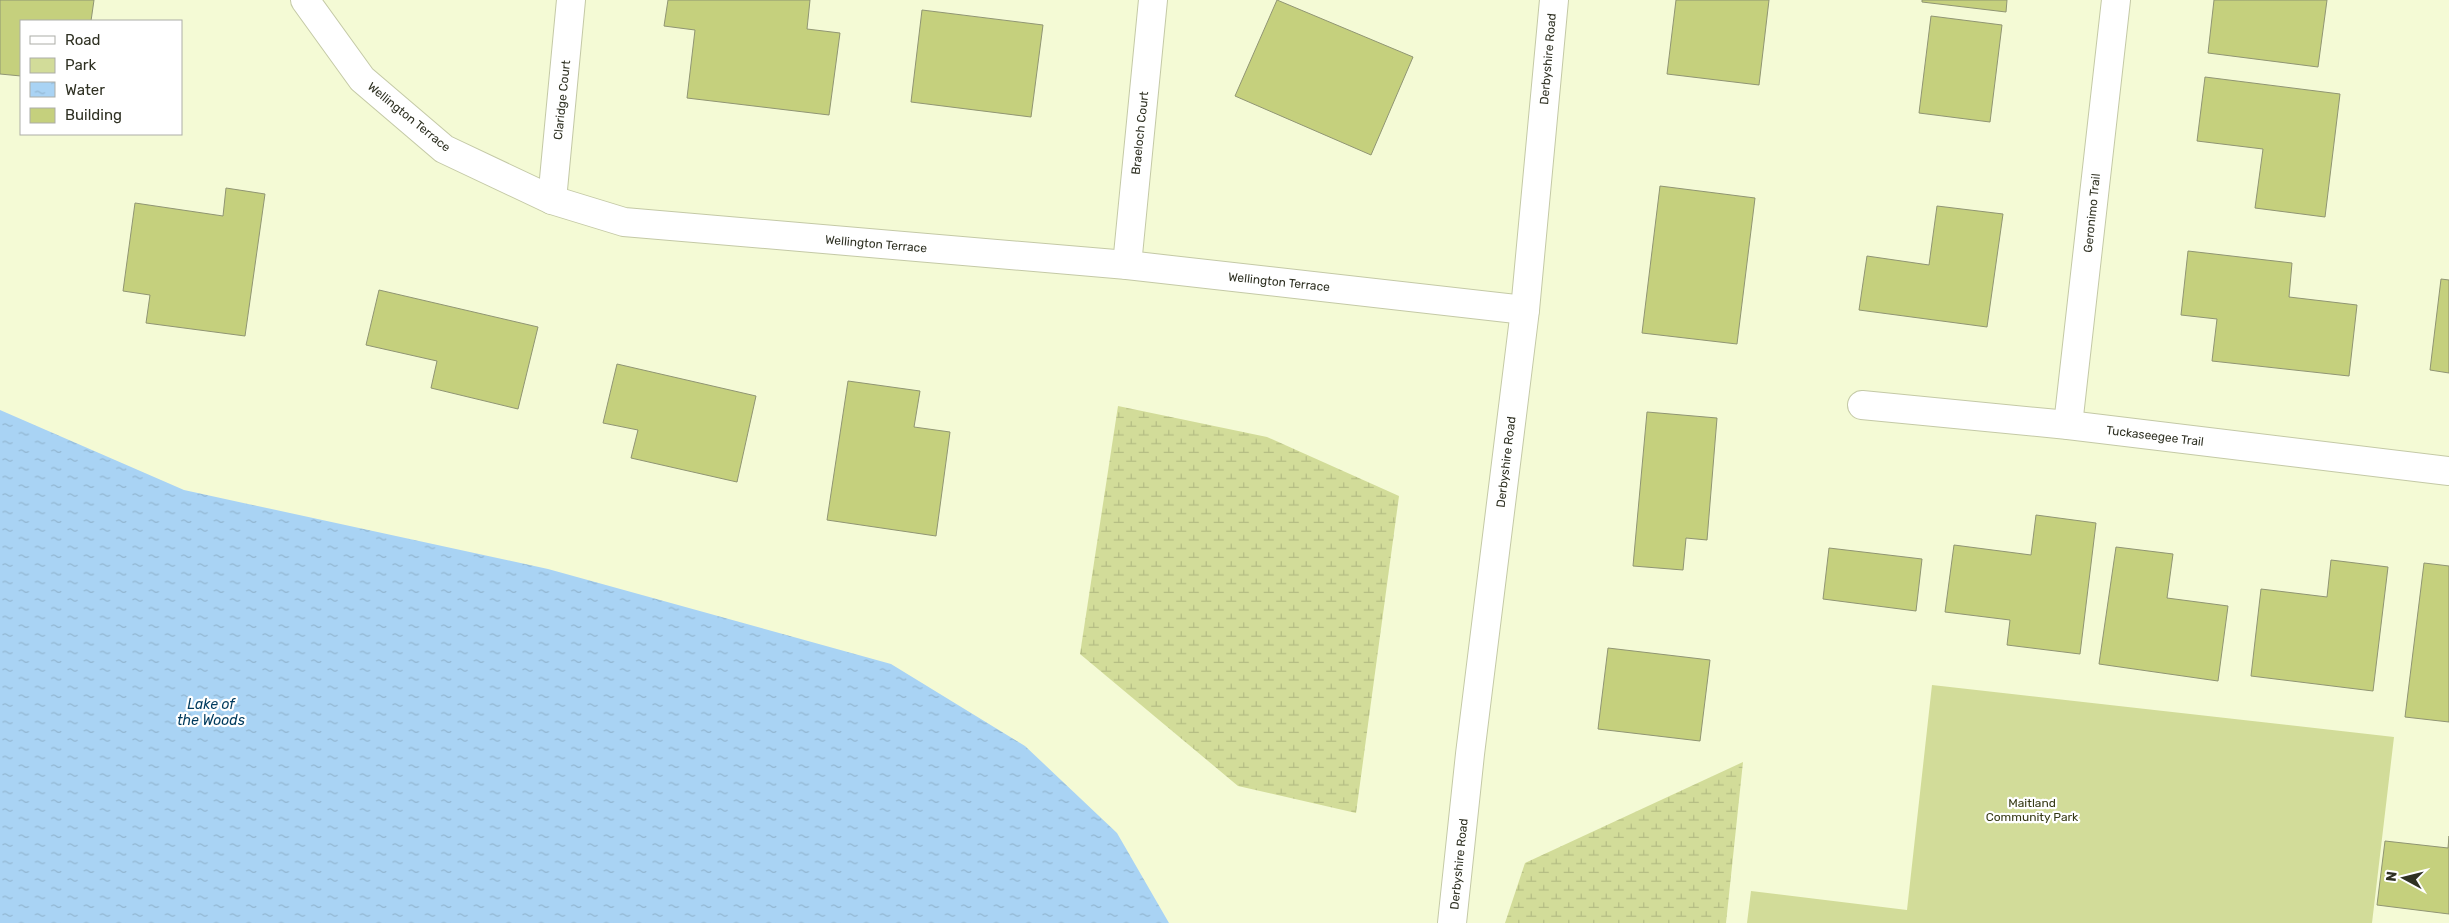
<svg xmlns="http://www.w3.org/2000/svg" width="2449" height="923" font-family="Rubik,sans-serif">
<defs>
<pattern id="wetland-marsh" width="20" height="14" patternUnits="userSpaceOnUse" patternTransform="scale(1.25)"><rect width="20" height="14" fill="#d2dc99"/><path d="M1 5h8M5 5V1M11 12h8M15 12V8" fill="none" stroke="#b5bd84"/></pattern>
<pattern id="water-ripples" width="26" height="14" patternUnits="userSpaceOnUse" patternTransform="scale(1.25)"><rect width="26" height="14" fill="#a9d3f4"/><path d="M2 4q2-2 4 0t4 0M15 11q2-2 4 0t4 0" fill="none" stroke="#92b6d1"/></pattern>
</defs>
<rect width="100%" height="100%" fill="#f4fad5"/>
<g fill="url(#wetland-marsh)">
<polygon points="1118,406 1267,437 1399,496 1356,813 1238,786 1080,654"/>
<polygon points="1743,762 1726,923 1505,923 1525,863"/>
</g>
<polygon fill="#d2dc99" points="1932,685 2394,737 2372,923 1747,923 1751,891 1907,910"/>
<polygon fill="url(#water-ripples)" points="0,410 184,490 548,569 891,664 1025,746 1117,833 1169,923 0,923"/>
<g fill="#c5d07d" stroke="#909573">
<polygon points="0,0 94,0 91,21 21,21 21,76 0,74"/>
<polygon points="668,0 810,0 807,29 840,33 829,115 687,98 695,30 664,26"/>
<polygon points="1277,0 1413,57 1371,155 1235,96"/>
<polygon points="1676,0 1769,0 1759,85 1667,74"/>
<polygon points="1922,0 2007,0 2006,12 1922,2"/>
<polygon points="2214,0 2327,0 2318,67 2208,53"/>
<polygon points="922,10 1043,25 1031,117 911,102"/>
<polygon points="1931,16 2002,25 1990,122 1919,113"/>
<polygon points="2205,77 2340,94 2325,217 2255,208 2263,149 2197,141"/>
<polygon points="1660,186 1755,198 1737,344 1642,333"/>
<polygon points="226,188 265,194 245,336 146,323 150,295 123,291 135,203 223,216"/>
<polygon points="1937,206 2003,214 1987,327 1859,310 1867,256 1929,265"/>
<polygon points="2188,251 2292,263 2289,297 2357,305 2349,376 2212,361 2217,319 2181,315"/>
<polygon points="2441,279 2449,280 2449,373 2430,370"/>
<polygon points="379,290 538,327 518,409 431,388 437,361 366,345"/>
<polygon points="617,364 756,396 737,482 631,458 638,430 603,423"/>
<polygon points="848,381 920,391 914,427 950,432 936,536 827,520"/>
<polygon points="1647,412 1717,418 1707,540 1686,538 1683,570 1633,566"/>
<polygon points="2036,515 2096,523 2080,654 2007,645 2010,620 1945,612 1954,545 2031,555"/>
<polygon points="2116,547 2173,554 2167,598 2228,606 2218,681 2099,664"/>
<polygon points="1829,548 1922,559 1916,611 1823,599"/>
<polygon points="2331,560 2388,567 2373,691 2251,676 2261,589 2327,597"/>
<polygon points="2424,563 2449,566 2449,722 2405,717"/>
<polygon points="1608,648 1710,660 1700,741 1598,729"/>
<polygon points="2449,836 2449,914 2377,905 2385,841 2448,848"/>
</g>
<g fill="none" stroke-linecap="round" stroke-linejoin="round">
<defs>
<g id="minor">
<polyline points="305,0 362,79 444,149 552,200 624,222 1127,265 1525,310"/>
<polyline points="552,200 571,0"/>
<polyline points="1127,265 1153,0"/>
<polyline points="1862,405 2068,425 2449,471"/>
<polyline points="2068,425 2116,0"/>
</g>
<polyline id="tertiary" points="1452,923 1470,754 1525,310 1554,0"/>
</defs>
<use href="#minor" stroke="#c4c9a6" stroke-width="30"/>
<use href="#tertiary" stroke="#c4c9a6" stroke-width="30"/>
<use href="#minor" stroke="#fff" stroke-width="28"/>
<use href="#tertiary" stroke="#fff" stroke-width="28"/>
</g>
<g text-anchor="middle" stroke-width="4.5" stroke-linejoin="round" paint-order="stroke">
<g font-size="12" fill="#2f3123" stroke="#fff">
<text transform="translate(1548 59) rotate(-85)" y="4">Derbyshire Road</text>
<text transform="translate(562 100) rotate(-84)" y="4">Claridge Court</text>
<text transform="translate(409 117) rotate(39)" y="4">Wellington Terrace</text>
<text transform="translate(1140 133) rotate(-84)" y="4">Braeloch Court</text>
<text transform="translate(2092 213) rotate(-84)" y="4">Geronimo Trail</text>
<text transform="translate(876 244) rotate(5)" y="4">Wellington Terrace</text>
<text transform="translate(1279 282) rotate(6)" y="4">Wellington Terrace</text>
<text transform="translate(2155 436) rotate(7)" y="4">Tuckaseegee Trail</text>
<text transform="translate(1506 462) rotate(-83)" y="4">Derbyshire Road</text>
<text transform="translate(1459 864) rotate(-84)" y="4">Derbyshire Road</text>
</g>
<g font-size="12" fill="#353915" stroke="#fff">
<text x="2032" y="807">Maitland<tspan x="2032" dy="14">Community Park</tspan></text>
</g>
<g font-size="14" font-style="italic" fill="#003b5e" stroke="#fff">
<text x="211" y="709">Lake of<tspan x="211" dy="16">the Woods</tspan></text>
</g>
</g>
<rect x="20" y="20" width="162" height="115" fill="#ffffff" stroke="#acada7"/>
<rect x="30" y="36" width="25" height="8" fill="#ffffff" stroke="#acada7"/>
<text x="65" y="45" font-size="15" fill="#2f3123">Road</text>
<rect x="30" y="58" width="25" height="15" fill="#d2dc99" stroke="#acada7"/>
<text x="65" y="70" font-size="15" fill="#2f3123">Park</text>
<rect x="30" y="82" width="25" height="15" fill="url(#water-ripples)" stroke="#acada7"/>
<text x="65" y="95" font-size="15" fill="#2f3123">Water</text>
<rect x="30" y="108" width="25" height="15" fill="#c5d07d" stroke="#acada7"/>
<text x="65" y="120" font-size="15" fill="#2f3123">Building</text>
<g transform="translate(2404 878) rotate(277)" stroke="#ffffff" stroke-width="4" paint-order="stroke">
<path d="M0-4L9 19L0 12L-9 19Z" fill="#2f3123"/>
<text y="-8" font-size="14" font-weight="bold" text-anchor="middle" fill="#2f3123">N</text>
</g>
</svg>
